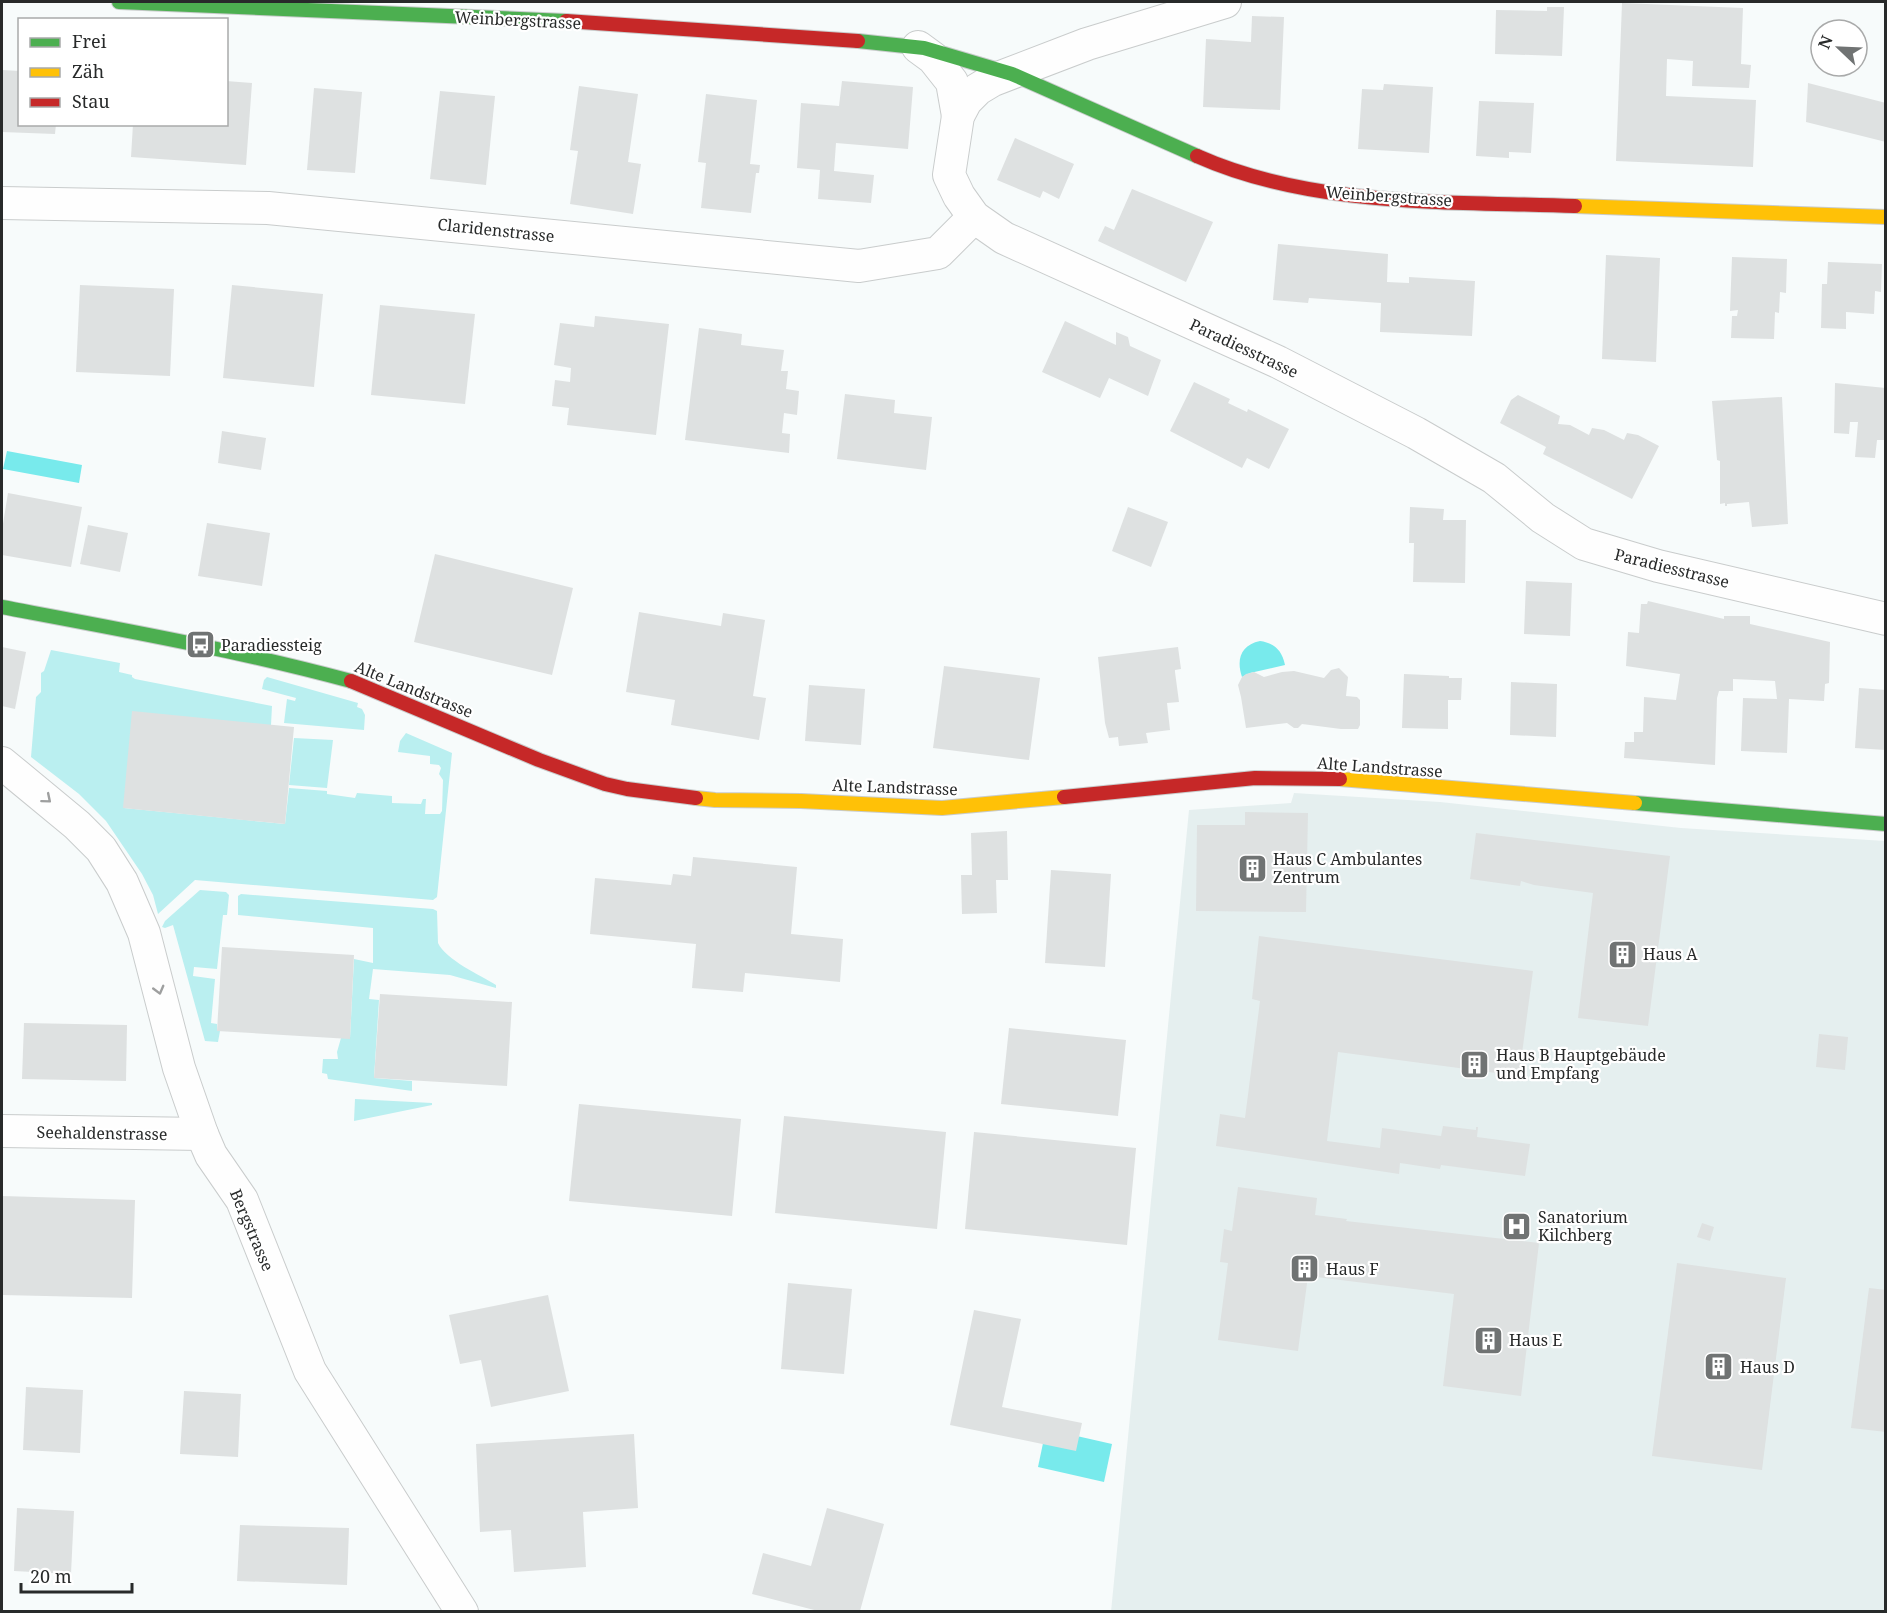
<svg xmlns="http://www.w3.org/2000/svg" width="1887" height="1613" font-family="'Noto Serif',serif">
<rect width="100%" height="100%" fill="#f7fbfb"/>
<polygon fill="#e5efef" points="1294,793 1440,802 1681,828 1885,841 1885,1611 1111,1612 1189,810 1291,803"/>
<g fill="#baeff0">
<polygon points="51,650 120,663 119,672 132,675 132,677 135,679 272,706 271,725 124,808 285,824 289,788 327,791 327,794 355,798 357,793 392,796 392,803 421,804 423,799 426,799 425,814 440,814 442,811 443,780 439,774 441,768 439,765 430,764 430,756 398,752 400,741 406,733 452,753 437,897 433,900 195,880 158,914 153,895 142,874 106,821 79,794 31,757 36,697 41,692 41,673 44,671"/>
<polygon points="267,677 358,703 357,707 362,709 365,715 364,730 284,723 287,699 295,701 296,698 262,689 264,680"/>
<polygon points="294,738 333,740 327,788 289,785"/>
<polygon points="200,890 226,892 229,895 227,915 223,915 217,969 194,967 193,976 215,979 211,1023 217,1024 217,1031 220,1031 218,1042 205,1041 173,925 165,928 162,927 165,921"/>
<path d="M241 894 433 909 437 911 438 943C446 960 480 975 496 985V988L450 975 373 969 369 999 379 1000 374 1078 412 1081V1091L328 1079 327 1074 322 1073 323 1059H338L337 1052 341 1038H350L354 959 373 963V928L238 915V896Z"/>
<polygon points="355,1099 432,1103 432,1105 354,1121"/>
</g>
<g fill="#78eaec">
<polygon points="7,451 82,465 79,483 3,469"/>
<path d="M1260 641C1274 643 1282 650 1285 665L1250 673 1242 677C1236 659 1241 645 1260 641Z"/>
<polygon points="1046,1429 1112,1444 1104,1482 1038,1467"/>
</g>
<g fill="#dee1e1">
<polygon points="1622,3 1743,8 1741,64 1751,65 1749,88 1692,86 1693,61 1667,59 1666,96 1756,100 1753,167 1616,161"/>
<polygon points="1547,7 1564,7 1562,56 1495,54 1496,10 1547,11"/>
<polygon points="1252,16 1284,17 1280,110 1203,107 1206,39 1251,42"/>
<polygon points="2,70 20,71 20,124 56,124 55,134 2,132"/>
<polygon points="226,81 252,83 246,165 131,157 133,124 226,124"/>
<polygon points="842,81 913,87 908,149 836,143 834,171 874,175 871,203 818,199 820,170 797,168 801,103 839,106"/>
<polygon points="1808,83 1886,103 1886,142 1806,122"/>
<polygon points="1384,84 1433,87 1429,153 1358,149 1362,89 1383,90"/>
<polygon points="579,86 638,94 628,162 641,164 633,214 570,204 578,151 570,150"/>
<polygon points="314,88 362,92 355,173 307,170"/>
<polygon points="440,91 495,96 486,185 430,179"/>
<polygon points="706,94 757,100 750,164 760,165 759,173 756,173 751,213 701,208 706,163 698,162"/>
<polygon points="1479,101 1534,103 1531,153 1509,152 1509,158 1476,156"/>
<polygon points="1015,138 1074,164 1059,199 1043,191 1040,198 997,180"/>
<polygon points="1132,189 1213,222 1186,282 1098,241 1105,226 1114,230"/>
<polygon points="1278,244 1388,254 1387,282 1409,283 1409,277 1475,281 1472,336 1380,332 1381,303 1309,298 1308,303 1273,300"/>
<polygon points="1606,255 1660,258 1656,362 1602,359"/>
<polygon points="1732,257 1787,259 1786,293 1780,292 1779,313 1775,312 1774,339 1731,338 1732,316 1737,316 1738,310 1730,311"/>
<polygon points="1828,262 1882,264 1881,292 1875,291 1874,314 1846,312 1846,329 1821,328 1822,284 1827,284"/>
<polygon points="80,285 174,289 170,376 76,372"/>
<polygon points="232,285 323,294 314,387 223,378"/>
<polygon points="380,305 475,314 465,404 371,395"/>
<polygon points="595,316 669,324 656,435 567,425 569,408 552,406 555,380 570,382 571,368 554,365 560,323 594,327"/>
<polygon points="1065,321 1116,345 1116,332 1128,337 1130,346 1161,360 1148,396 1109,378 1100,398 1042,372"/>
<polygon points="699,328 742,334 741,345 784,350 781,371 788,371 786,389 799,391 797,415 784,413 782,433 790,434 789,453 685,440"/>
<polygon points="1194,382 1230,399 1228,403 1247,412 1248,409 1289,429 1269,469 1247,458 1242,468 1170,431"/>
<polygon points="1835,383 1886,388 1886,440 1877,440 1875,458 1855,457 1858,422 1850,422 1849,434 1834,433"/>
<polygon points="845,394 895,400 894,413 932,417 926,470 837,459"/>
<polygon points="1518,395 1560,416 1558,424 1570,425 1589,435 1592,428 1604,430 1624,440 1627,433 1638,435 1659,446 1632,499 1543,454 1546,447 1500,423 1511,400"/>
<polygon points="1782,397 1788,524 1752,527 1749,502 1727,504 1727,506 1725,506 1725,503 1720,504 1720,461 1717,460 1712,401"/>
<polygon points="222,431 266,438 261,470 218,463"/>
<polygon points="8,493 82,507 71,567 2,555 2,530"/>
<polygon points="1128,507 1168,522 1151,567 1112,551"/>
<polygon points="1410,507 1444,509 1443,520 1466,520 1465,583 1413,582 1414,543 1409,543"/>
<polygon points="207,523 270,533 262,586 198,576"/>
<polygon points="88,525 128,533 120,572 80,564"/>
<polygon points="435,554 573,588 552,675 414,642"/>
<polygon points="1526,581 1572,583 1570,636 1524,634"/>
<polygon points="1648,601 1724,619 1724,616 1750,616 1750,624 1830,642 1829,683 1825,684 1824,701 1789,699 1787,753 1741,751 1743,698 1777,699 1775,681 1733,679 1733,691 1719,691 1717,698 1715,765 1624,758 1625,742 1634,742 1634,732 1643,732 1644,697 1676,700 1680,674 1626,666 1628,632 1639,633 1641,604 1647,604"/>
<polygon points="639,612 721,626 723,613 765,620 753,696 766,698 759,740 671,725 675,700 626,692"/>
<polygon points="2,647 26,652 15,709 2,706"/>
<polygon points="1178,647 1181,669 1175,670 1175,672 1179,702 1167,703 1170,730 1146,733 1148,743 1119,746 1118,737 1109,738 1105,723 1098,657"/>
<polygon points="944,666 1040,678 1029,760 933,748"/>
<polygon points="1339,668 1348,677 1346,696 1357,697 1360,700 1360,725 1358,729 1341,729 1302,724 1298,728 1294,728 1287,723 1246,728 1241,697 1238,685 1242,677 1246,674 1254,672 1264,677 1282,672 1294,671 1324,678 1331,670"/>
<polygon points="1404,674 1449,676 1449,678 1462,678 1461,700 1448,700 1448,729 1402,728"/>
<polygon points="1511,682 1557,684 1556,737 1510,735"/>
<polygon points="809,685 865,689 861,745 805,741"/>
<polygon points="1859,688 1886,690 1886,750 1855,748"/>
<polygon points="132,711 294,727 285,824 123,808"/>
<polygon points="1245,812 1308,813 1306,912 1196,911 1197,825 1245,825"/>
<polygon points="1007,831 1008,880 996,880 997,913 962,914 961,875 972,875 971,833"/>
<polygon points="1476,833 1670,856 1648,1026 1578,1018 1593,893 1534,885 1521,881 1520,886 1470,879"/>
<polygon points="693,857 797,867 791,934 843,939 840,982 745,973 743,992 692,988 696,944 590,934 595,878 671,885 673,874 691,876"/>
<polygon points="1051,870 1111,874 1105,967 1045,963"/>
<polygon points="1259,936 1533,971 1519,1076 1338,1052 1327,1141 1380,1148 1382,1128 1441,1136 1443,1126 1476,1130 1476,1127 1478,1127 1477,1137 1530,1144 1525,1176 1441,1165 1440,1169 1400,1163 1399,1174 1216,1146 1220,1114 1245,1118 1260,1001 1252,999"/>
<polygon points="222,947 354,955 350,1039 217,1031"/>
<polygon points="380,994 512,1002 507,1086 374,1078"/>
<polygon points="24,1023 127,1025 126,1081 22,1079"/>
<polygon points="1009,1028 1126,1040 1118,1116 1001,1104"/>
<polygon points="1819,1034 1848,1037 1845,1070 1816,1067"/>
<polygon points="579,1104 741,1119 732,1216 569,1201"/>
<polygon points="784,1116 946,1132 937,1229 775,1213"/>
<polygon points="974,1132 1136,1148 1127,1245 965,1229"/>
<polygon points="1238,1187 1317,1198 1315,1215 1347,1219 1346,1221 1539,1243 1521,1396 1443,1386 1454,1294 1308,1276 1298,1351 1218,1340 1228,1263 1220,1262 1224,1229 1232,1231"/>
<polygon points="2,1196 135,1200 132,1298 2,1295"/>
<polygon points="1702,1223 1714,1227 1710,1241 1697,1237"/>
<polygon points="1677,1263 1786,1278 1762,1470 1652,1456"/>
<polygon points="788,1283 852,1289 844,1374 781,1369"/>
<polygon points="1869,1288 1886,1290 1886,1432 1851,1428"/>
<polygon points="548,1295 569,1391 491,1407 481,1360 460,1364 449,1315"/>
<polygon points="974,1310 1021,1319 1002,1407 1082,1423 1076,1451 950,1425"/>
<polygon points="26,1387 83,1390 80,1453 23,1450"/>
<polygon points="184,1391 241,1394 238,1457 180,1454"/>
<polygon points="634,1434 638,1508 583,1512 586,1567 514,1572 511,1530 480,1532 476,1444"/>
<polygon points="17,1508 74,1511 71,1574 14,1571"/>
<polygon points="827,1508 884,1524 860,1611 818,1611 752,1594 763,1553 811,1566"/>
<polygon points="240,1525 349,1528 347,1585 237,1581"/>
</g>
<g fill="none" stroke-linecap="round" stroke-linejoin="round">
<defs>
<g id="street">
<polyline points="1225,2 1087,44 993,80 978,89 966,101 958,116 949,175 959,196 974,217 1004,238 1278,362 1416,433 1494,478 1543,518 1584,544 1658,566 1886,619"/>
<polyline points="918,47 933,58 952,82 958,116"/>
<polyline points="2,203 268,208 859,266 938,253 974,217"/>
<polyline points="2,763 77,825 101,849 122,882 144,933 179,1068 202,1134 211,1155 242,1200 310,1371 462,1612"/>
<polyline points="2,1131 202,1134"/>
</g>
<g id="fast">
<polyline points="119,2 566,21"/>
<polyline points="858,41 924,48 1012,74 1197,156"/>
<path d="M2 607C119 629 236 650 351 681"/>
<polyline points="1635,803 1886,824"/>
</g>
<g id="slow">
<polyline points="1575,206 1886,217"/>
<polyline points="1340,779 1635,803"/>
<polyline points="696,798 715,800 801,801 942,808 1064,797"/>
</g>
<g id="jam">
<polyline points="566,21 858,41"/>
<path d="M1197 156C1314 208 1450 201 1575 206"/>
<polyline points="351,681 539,760 605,784 627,789 696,798"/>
<polyline points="1064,797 1255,778 1340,779"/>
</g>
</defs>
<use href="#street" stroke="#c9cccc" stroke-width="34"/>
<use href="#fast" stroke="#c9cccc" stroke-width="16"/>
<use href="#slow" stroke="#c9cccc" stroke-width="16"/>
<use href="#jam" stroke="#c9cccc" stroke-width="16"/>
<use href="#street" stroke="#fefefe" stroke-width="32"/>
<use href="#fast" stroke="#4caf50" stroke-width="14"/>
<use href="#slow" stroke="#ffc107" stroke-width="14"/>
<use href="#jam" stroke="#c62828" stroke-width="14"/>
</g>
<defs><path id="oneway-chevron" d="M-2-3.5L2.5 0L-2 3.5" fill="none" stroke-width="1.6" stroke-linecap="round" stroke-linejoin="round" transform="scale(1.5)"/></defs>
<g stroke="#9e9f9f">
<use href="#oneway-chevron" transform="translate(47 799) rotate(40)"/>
<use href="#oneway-chevron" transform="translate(159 990) rotate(75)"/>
</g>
<defs>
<symbol id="bus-square" viewBox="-11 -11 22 22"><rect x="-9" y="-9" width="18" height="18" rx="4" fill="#707373" stroke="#fff"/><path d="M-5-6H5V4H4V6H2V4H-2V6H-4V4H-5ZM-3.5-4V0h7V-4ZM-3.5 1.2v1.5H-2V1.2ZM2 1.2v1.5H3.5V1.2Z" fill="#fff"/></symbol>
<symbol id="building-square" viewBox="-11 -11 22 22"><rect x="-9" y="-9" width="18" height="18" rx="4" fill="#707373" stroke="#fff"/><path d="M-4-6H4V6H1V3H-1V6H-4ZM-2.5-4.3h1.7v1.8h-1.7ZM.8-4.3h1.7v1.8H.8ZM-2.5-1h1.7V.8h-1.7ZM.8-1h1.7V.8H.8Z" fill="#fff"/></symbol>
<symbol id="hospital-square" viewBox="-11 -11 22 22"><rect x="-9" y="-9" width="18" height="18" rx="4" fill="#707373" stroke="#fff"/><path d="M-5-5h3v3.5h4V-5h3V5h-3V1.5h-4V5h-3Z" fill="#fff"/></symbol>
</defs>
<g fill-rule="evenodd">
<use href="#bus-square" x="184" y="628" width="33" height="33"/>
<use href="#building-square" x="1236" y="852" width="33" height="33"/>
<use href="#building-square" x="1606" y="938" width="33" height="33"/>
<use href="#building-square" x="1458" y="1048" width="33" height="33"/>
<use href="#hospital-square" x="1500" y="1210" width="33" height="33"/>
<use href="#building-square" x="1288" y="1252" width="33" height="33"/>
<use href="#building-square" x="1472" y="1324" width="33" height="33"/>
<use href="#building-square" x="1702" y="1350" width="33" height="33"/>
</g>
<g text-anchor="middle" stroke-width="4.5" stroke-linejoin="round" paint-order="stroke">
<g font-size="16" fill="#282a2a" stroke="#fff">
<text transform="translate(518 20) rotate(3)" y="6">Weinbergstrasse</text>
<text transform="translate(1389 196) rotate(4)" y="6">Weinbergstrasse</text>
<text transform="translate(496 230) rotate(6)" y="6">Claridenstrasse</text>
<text transform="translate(1244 348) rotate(25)" y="6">Paradiesstrasse</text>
<text transform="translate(1672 568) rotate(14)" y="6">Paradiesstrasse</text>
<text transform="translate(414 689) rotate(22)" y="6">Alte Landstrasse</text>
<text transform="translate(1380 767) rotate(4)" y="6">Alte Landstrasse</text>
<text transform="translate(895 787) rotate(2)" y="6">Alte Landstrasse</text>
<text transform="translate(102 1133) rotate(1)" y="6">Seehaldenstrasse</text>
<text transform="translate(252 1230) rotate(67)" y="6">Bergstrasse</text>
</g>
<g font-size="16" fill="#282a2a" stroke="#fff" text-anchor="start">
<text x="221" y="651">Paradiessteig</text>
<text x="1273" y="865">Haus C Ambulantes<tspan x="1273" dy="18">Zentrum</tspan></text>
<text x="1643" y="960">Haus A</text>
<text x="1496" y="1061">Haus B Hauptgebäude<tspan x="1496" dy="18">und Empfang</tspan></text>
<text x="1538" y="1223">Sanatorium<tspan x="1538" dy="18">Kilchberg</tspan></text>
<text x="1326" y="1275">Haus F</text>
<text x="1509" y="1346">Haus E</text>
<text x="1740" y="1373">Haus D</text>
</g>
</g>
<rect width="1887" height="1613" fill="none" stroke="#282a2a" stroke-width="6"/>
<rect x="18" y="18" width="210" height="108" fill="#ffffff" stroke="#a9aaaa" stroke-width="1.5"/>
<rect x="30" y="38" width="30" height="9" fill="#4caf50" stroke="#a9aaaa" stroke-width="1.5"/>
<text x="72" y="48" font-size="18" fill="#282a2a">Frei</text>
<rect x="30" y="68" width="30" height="9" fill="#ffc107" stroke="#a9aaaa" stroke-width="1.5"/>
<text x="72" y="78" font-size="18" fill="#282a2a">Zäh</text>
<rect x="30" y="98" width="30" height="9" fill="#c62828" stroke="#a9aaaa" stroke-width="1.5"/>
<text x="72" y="108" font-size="18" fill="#282a2a">Stau</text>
<g transform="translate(1839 48) rotate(293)"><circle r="28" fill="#ffffff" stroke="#a9aaaa" stroke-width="1.5"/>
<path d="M0-4.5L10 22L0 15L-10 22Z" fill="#707373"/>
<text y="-9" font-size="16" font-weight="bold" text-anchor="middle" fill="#282a2a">N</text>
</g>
<path d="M21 1583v9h111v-9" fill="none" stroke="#282a2a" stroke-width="3"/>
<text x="30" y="1583" font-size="18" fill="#282a2a" stroke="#ffffff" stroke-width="4.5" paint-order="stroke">20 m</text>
</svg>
